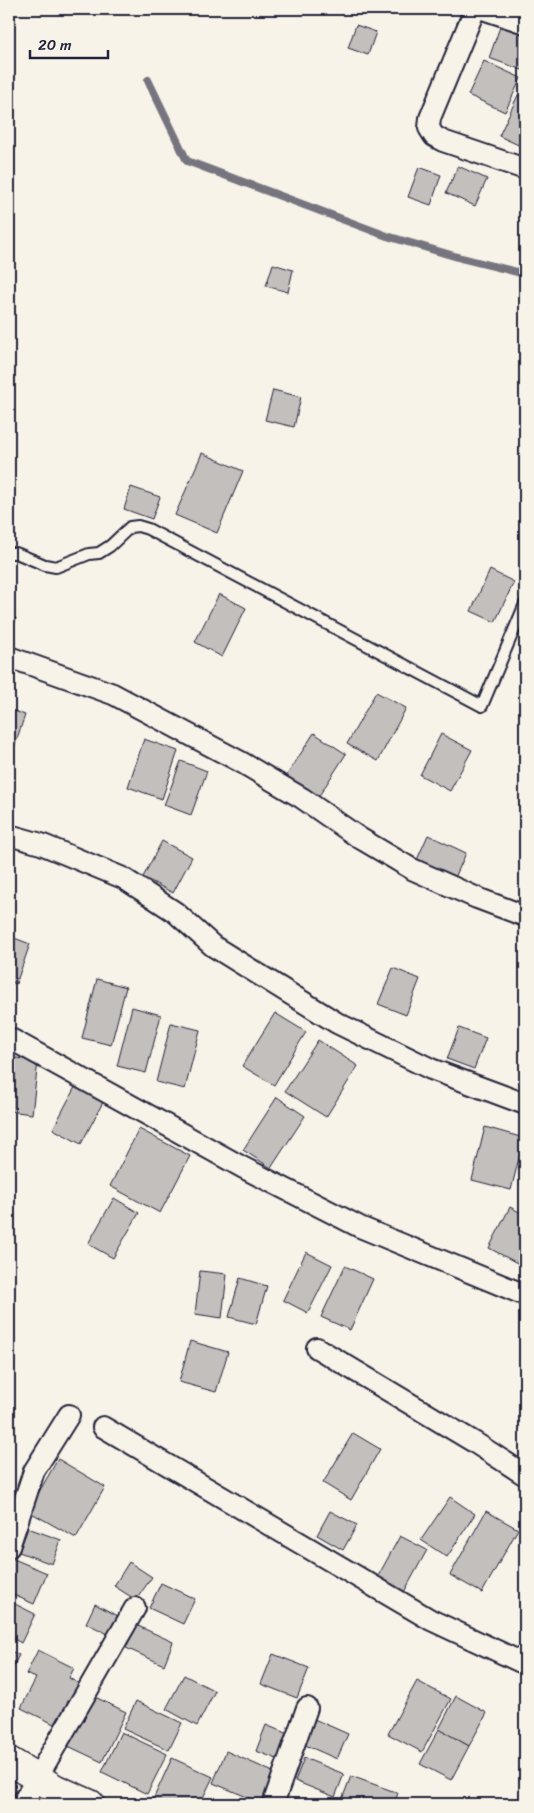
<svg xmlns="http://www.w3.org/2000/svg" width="534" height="1813" font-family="Sriracha,sans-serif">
<rect width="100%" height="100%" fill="#f7f3e8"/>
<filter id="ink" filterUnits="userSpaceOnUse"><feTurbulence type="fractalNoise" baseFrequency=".02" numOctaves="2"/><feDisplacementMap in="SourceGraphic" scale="10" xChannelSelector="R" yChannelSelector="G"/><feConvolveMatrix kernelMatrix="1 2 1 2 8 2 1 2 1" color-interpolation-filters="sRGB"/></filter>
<g filter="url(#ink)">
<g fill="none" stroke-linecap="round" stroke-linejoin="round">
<polyline stroke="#76747f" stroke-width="8" points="148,80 187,161 387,236 461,258 525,274"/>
</g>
<g fill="#c2bfbd" stroke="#22223b">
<polygon points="501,24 525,33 525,71 489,58"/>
<polygon points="356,25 376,32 368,55 348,48"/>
<polygon points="484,61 521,78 505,112 468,95"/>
<polygon points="518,95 525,98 525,148 499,136"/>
<polygon points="458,166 487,179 475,206 446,193"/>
<polygon points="419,167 441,175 431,205 408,197"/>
<polygon points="273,264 293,270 288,292 266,286"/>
<polygon points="273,390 301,397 294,427 265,420"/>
<polygon points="202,453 243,471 217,533 175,515"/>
<polygon points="131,487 160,497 152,519 124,509"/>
<polygon points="490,570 514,582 495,622 471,611"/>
<polygon points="219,594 246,608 222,657 195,642"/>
<polygon points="9,616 16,618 9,643"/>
<polygon points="376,692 406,708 378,761 347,744"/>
<polygon points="9,709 25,715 11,756 9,755"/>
<polygon points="314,733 346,754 317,799 285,778"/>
<polygon points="441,734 472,750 450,791 420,775"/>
<polygon points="144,739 178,751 162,799 128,787"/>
<polygon points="181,761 207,771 191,815 164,805"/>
<polygon points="428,835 466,853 454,880 416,862"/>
<polygon points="162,841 192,857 173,893 143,877"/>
<polygon points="9,936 30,944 16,984 9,981"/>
<polygon points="393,968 420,979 406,1015 378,1004"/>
<polygon points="97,979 126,987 111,1045 82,1038"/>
<polygon points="132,1007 161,1015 146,1073 117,1066"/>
<polygon points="275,1013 306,1032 274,1085 242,1066"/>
<polygon points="171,1023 200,1030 185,1089 156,1082"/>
<polygon points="459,1028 486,1038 474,1069 447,1059"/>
<polygon points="318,1040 358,1066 326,1117 285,1091"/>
<polygon points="9,1057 38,1061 32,1114 9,1111"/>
<polygon points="75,1087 103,1102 81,1144 53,1129"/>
<polygon points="277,1097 305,1116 271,1168 243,1150"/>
<polygon points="485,1127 524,1138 511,1190 472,1180"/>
<polygon points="139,1129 190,1156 160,1213 110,1186"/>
<polygon points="525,1165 525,1186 520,1185"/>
<polygon points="114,1198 139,1213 113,1258 88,1244"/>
<polygon points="510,1207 525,1215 525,1251 519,1264 489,1248"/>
<polygon points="306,1252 332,1265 308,1313 283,1300"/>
<polygon points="345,1266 373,1279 350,1330 321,1317"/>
<polygon points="200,1271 227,1274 222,1318 195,1314"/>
<polygon points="240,1278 267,1286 256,1324 229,1317"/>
<polygon points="190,1341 228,1352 216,1392 179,1382"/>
<polygon points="353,1433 380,1449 351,1500 323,1483"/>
<polygon points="58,1459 105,1487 76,1538 28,1511"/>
<polygon points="450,1497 475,1514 447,1557 421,1540"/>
<polygon points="330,1511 357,1525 343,1550 317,1535"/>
<polygon points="486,1511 518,1529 482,1593 450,1575"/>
<polygon points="28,1528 61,1540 52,1564 19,1552"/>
<polygon points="400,1536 427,1550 404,1592 377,1578"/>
<polygon points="9,1557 47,1573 34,1604 9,1593"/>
<polygon points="129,1562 152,1577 136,1600 114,1586"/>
<polygon points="161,1583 195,1599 183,1624 149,1608"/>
<polygon points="9,1601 35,1614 21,1643 9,1636"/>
<polygon points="95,1604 120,1617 110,1635 86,1623"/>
<polygon points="136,1625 173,1642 164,1665 126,1648"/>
<polygon points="9,1650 19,1655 9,1675"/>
<polygon points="38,1650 74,1668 69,1678 85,1687 64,1729 21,1708 36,1678 26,1674"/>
<polygon points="273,1654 309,1668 297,1698 261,1684"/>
<polygon points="184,1675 215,1691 197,1726 166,1709"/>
<polygon points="417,1681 451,1699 422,1752 388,1734"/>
<polygon points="91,1695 126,1712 102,1762 66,1745"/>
<polygon points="456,1696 487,1713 469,1746 439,1729"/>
<polygon points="136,1701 182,1723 169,1750 123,1729"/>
<polygon points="314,1719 348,1734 337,1759 303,1744"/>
<polygon points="266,1725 295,1737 285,1762 256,1751"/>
<polygon points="439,1729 469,1746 451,1780 420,1764"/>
<polygon points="121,1732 167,1754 147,1794 102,1772"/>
<polygon points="226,1751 282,1776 264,1804 213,1783"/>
<polygon points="172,1758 213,1777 200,1804 151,1804"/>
<polygon points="304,1758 344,1774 335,1797 295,1781"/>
<polygon points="351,1776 398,1793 394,1804 346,1804 341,1802"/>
</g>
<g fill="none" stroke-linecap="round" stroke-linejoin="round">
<defs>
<polyline id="lane" points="9,553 16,553 45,565 56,567 89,554 99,553 110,546 130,527 138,526 148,529 482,706 525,604"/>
<g id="street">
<polyline points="475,9 430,118 429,128 434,136 443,141 525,169"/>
<polyline points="483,9 525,23"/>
<polyline points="9,657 113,694 241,762 302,798 358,837 412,869 477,898 525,916"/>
<polyline points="9,835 41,844 123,878 175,912 213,946 337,1023 431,1069 525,1104"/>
<polyline points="9,1038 242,1167 360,1227 525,1295"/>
<polyline points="317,1348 474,1442 525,1475"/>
<polyline points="103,1427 431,1620 525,1664"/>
<polyline points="9,1547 34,1471 69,1415"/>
<polyline points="22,1804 135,1608"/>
<polyline points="273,1804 307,1708"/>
</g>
<polyline id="secondary" points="9,1761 56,1789 90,1804"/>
</defs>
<use href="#lane" stroke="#22223b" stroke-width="14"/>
<use href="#street" stroke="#22223b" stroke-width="24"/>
<use href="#secondary" stroke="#22223b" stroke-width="31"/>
<use href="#lane" stroke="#f7f3e8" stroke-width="10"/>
<use href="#street" stroke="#f7f3e8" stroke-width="20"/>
<use href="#secondary" stroke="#f7f3e8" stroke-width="28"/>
</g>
</g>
<rect width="534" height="1813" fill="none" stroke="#f7f3e8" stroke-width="30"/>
<rect x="15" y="15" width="504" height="1783" fill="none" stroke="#22223b" stroke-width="2" filter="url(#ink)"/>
<path d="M30 50v8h78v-8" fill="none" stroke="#22223b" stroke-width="2.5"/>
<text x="38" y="50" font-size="15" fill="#22223b" stroke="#f7f3e8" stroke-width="4" paint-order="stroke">20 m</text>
</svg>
